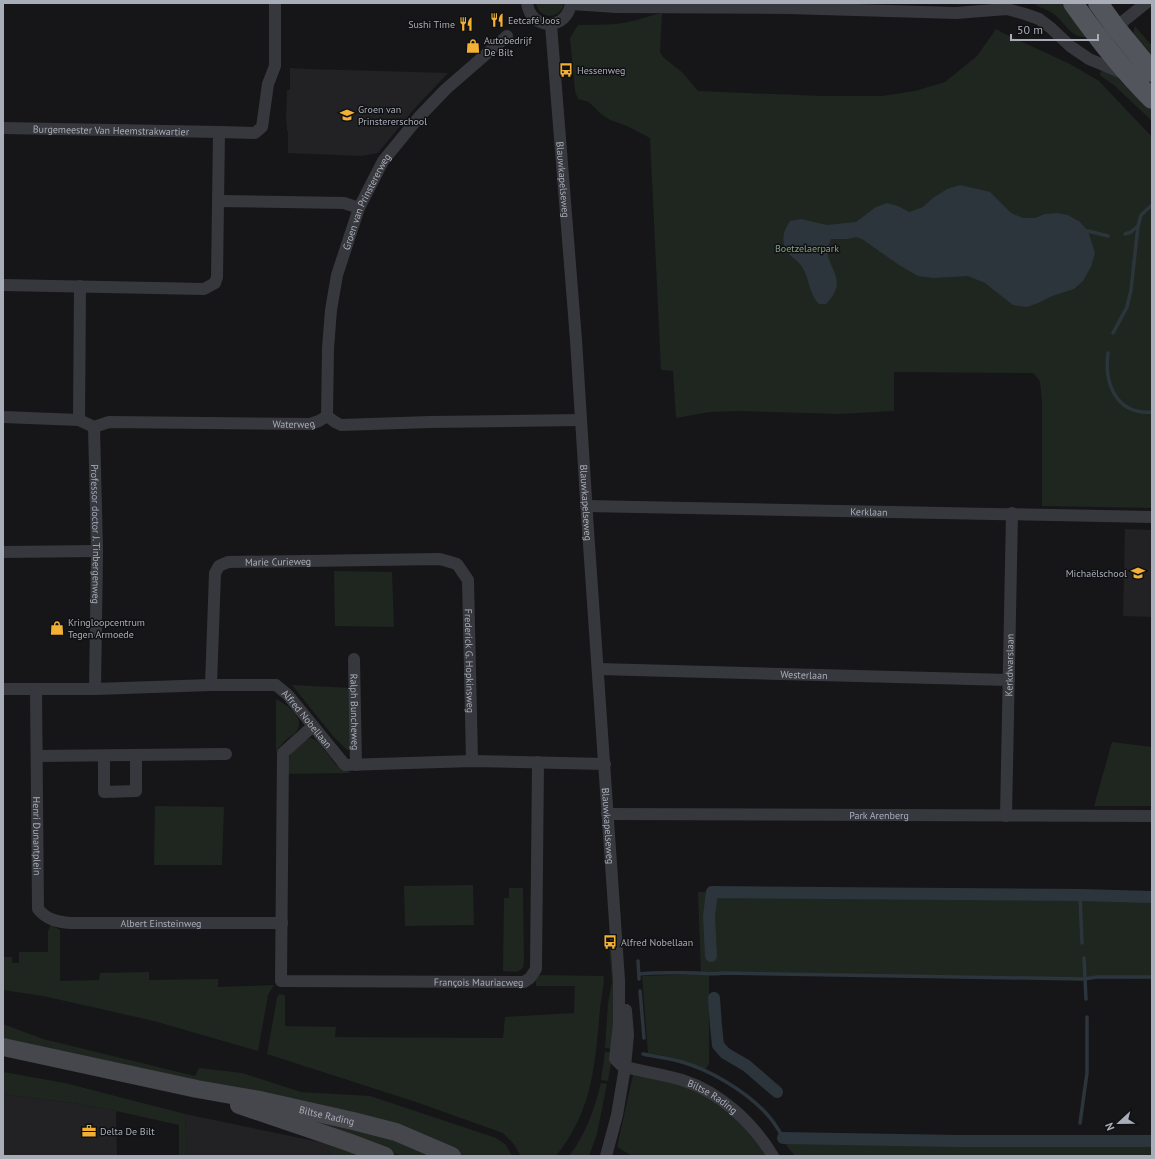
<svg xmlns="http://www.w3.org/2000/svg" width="1155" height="1159" font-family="'PT Sans',sans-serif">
<rect width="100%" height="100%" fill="#161618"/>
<g fill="#222225">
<polygon points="290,68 308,69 448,73 415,108 378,153 362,156 288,153 288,131 287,131 287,123 286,123 287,90 290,90"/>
<polygon points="1125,529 1152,530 1152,617 1123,616"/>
<polygon points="3,1094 73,1103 116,1111 117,1156 3,1156"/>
<polygon points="185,1114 329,1144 330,1156 187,1156"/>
</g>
<g fill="#1e261f">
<path d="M536 3H564C561 20 539 20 536 3Z"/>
<path d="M1037 3H1061L1087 37C1072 39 1065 23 1055 15 1049 10 1042 8 1035 5Z"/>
<path d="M662 13 660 52 663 57 683 73 698 91 823 96H882L915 91 945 82 977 56 996 29 1001 32 1070 64 1099 81 1152 137V508L1042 506V402L1040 381 1033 373 894 372V411L840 414 738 411 710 412 676 418 673 371 661 370 650 138 627 126 610 120 600 113 589 102 578 99 575 91 570 38 578 25C595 24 612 26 628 22 640 20 650 15 662 13Z"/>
<polygon points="1135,26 1152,46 1152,62 1133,33"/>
<polygon points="1101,70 1121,78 1152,110 1152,121 1115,86 1100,75"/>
<polygon points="334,571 392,572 394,627 335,626"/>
<polygon points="292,685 352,688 353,750 347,750 333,736"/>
<path d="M276 699C287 705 307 718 296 732 294 735 289 737 286 740 282 743 279 748 276 752Z"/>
<path d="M311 738 317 741 336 765 351 773 285 774C288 758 293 741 311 738Z"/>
<polygon points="1112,742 1152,747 1152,806 1094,806"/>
<polygon points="155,806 224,807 222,865 154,865"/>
<polygon points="473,885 474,925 405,926 404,886"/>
<polygon points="509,888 523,888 524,962 523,968 517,972 503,971 504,898 509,898"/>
<polygon points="698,892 1152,894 1152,979 976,976 709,974 709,1064 705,1070 669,1057 648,1053 642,976 701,974"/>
<polygon points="51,925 60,930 60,981 99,980 100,973 149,972 149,980 218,979 218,987 274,985 268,995 258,1051 154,1021 43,996 3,990 3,957 12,957 12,963 19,963 19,952 48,952 48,931"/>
<polygon points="609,946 612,946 616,1013 613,1049 605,1048 608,1003 612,982"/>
<path d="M536 975 604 976C604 987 601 998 600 1009 595 1065 593 1110 556 1156H521L513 1143 503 1133 416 1102 267 1054 277 998 279 994 285 995V1026L336 1027 335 1037 503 1038 505 1017 574 1013 575 986H536Z"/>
<polygon points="3,1024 43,1039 195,1076 199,1068 242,1073 301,1092 370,1096 496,1138 506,1145 512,1156 461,1156 424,1138 3,1041"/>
<polygon points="605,1052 613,1052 608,1081 601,1080"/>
<polygon points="3,1072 65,1083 185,1114 187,1156 179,1156 179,1125 116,1111 73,1103 3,1094"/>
<polygon points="633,1075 666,1080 702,1093 743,1124 768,1156 632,1156 617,1147"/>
<path d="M601 1083 607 1084 597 1134 589 1156H569C586 1134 594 1110 601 1083Z"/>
<polygon points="261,1105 352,1125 440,1156 404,1156 392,1153"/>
<polygon points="784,1139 1152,1141 1152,1156 795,1156 786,1145"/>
<polygon points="329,1144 365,1156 330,1156"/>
</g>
<path fill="#2c353c" d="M960 185 990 192 1011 213 1023 218H1035L1045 214 1057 213 1068 215 1080 222 1088 231 1095 253 1091 267 1083 281 1074 289 1052 296 1038 303 1027 307 1013 305 985 283 968 276 933 278 918 276 899 265 862 239 856 237 848 239H831C829 244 827 250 828 255 828 259 831 263 832 267 840 283 838 291 826 304H819C808 293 810 276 800 264 794 257 788 257 784 245 782 235 785 229 790 221L801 219 827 225 856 222 876 207 887 203 898 206 909 212 923 207 933 198 947 189Z"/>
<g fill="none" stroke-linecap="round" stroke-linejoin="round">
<g stroke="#2c353c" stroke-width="3.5">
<polyline points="1088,231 1108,236"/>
<polyline points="1125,234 1131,232 1138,226"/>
<polyline points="1113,333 1127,307 1131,290 1138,226 1141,215 1152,205"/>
<path d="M1108 353C1104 383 1116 415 1152 412"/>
<polyline points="1080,895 1082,943"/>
<polyline points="1084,958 1086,999"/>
<polyline points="638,961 639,979"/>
<path d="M639 974C658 972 677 973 697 973 705 973 714 975 722 973L1084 979 1097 977H1152"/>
<polyline points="640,991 644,1038"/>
<path d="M643 1054C656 1057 670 1058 682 1062 710 1070 743 1090 763 1110 771 1118 778 1128 783 1138"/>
<polyline points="1080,1123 1087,1073 1087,1017"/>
<polyline points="1075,1141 1077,1137"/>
</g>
<g stroke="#2c353c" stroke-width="12">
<polyline points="711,956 709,916 712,892 1080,895 1152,897"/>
<polyline points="714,998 716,1026 718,1045 725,1053 747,1066 777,1092"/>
<polyline points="783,1138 957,1141 1152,1141"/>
</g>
<g stroke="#37383d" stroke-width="12">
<path d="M527 3C531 31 567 31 571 3"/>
<polyline points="571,4 616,7 788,8 956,13 1007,9 1025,14 1039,19 1051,28 1070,46 1089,59 1125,74"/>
<path id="s1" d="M551 25 576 340 588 530 619 980V1024L615 1059 622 1066C642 1072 663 1074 682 1080 720 1092 753 1123 773 1156"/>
<polyline points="1111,31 1146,3"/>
<path id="s2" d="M3 128 219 132 217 277 215 283 204 289 3 285"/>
<polyline points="219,132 255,133 262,127 268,84 275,66 275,3"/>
<polyline points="218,201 344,203 359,208"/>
<path id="s3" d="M327 416 328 348 331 310 337 275 359 208 383 161 419 117 446 89 507 36"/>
<polyline points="327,416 335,422 341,425 430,422 581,420"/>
<path id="s4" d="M3 417 79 420 94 427 109 422 310 424 319 421 327 416"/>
<polyline points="79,420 80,286"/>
<path id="s5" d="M94 427 97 551 95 689"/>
<path id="s6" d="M586 506 1152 517"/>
<polyline points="3,552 97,551"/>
<path id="s7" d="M354 659 356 765"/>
<path id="s8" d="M598 669 1009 680"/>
<path id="s9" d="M211 685 215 573 219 566 228 562 440 559 457 564 468 580 472 761"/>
<path id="s10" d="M3 689H95L211 685H276L288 695 345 765 472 761 605 764"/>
<path id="s11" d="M36 689 38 909C47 920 58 922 71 923H282"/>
<path id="s12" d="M313 726 283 753 281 981 524 982 530 978 536 969 538 762"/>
<polyline points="37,756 226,754"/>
<polyline points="104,756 104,792 136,791 136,756"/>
<path id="s13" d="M607 814 1152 816"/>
<path id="s14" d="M1006 816 1012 513"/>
<polyline points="606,1156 617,1115 625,1067 628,1035 626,1010"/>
</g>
<g stroke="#45474d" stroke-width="18">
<path id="s15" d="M3 1047 197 1089 260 1100 353 1121 396 1132 452 1156"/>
<polyline points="239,1105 348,1142 385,1156"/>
</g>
<g stroke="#53555c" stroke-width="20">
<path d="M1073 3C1097 37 1122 69 1152 99"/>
<polyline points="1098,3 1116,28 1152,72"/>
</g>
</g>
<defs>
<symbol id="restaurant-bare" viewBox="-9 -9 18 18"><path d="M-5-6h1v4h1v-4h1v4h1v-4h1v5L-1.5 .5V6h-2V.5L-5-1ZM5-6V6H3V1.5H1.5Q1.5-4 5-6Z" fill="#f2b134" stroke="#111113" stroke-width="2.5" paint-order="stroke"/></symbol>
<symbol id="shop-bare" viewBox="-9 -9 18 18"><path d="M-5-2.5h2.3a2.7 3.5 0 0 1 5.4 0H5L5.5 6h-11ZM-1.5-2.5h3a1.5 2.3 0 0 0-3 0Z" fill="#f2b134" stroke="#111113" stroke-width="2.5" paint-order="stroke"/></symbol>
<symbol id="bus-bare" viewBox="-9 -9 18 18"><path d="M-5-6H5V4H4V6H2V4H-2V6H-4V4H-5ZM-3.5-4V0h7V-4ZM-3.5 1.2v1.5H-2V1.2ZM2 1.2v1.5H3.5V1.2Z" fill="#f2b134" stroke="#111113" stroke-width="2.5" paint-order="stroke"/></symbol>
<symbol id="school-bare" viewBox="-9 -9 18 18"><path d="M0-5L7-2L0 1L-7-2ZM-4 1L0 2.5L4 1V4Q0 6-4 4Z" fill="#f2b134" stroke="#111113" stroke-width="2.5" paint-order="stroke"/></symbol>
<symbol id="office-bare" viewBox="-9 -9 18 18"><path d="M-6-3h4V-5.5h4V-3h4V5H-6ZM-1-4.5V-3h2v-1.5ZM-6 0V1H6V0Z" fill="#f2b134" stroke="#111113" stroke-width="2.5" paint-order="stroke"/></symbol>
</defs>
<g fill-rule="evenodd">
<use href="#restaurant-bare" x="487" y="10" width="20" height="20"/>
<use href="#restaurant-bare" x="456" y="14" width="20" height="20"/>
<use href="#shop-bare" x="463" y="36" width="20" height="20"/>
<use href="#bus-bare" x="556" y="60" width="20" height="20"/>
<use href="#school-bare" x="337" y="105" width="20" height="20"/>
<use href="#school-bare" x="1128" y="563" width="20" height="20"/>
<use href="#shop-bare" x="47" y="618" width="20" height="20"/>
<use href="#bus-bare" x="600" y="932" width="20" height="20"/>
<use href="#office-bare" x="79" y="1121" width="20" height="20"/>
</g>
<g text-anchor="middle" stroke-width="3" stroke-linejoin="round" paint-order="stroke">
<g font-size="10" fill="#a8adb8" stroke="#111113" text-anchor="start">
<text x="508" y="24">Eetcafé Joos</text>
<text x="455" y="28" text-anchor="end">Sushi Time</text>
<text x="484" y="44">Autobedrijf<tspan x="484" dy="12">De Bilt</tspan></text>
<text x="577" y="74">Hessenweg</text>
<text x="358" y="113">Groen van<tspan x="358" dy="12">Prinstererschool</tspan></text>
<text x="1127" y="577" text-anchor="end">Michaëlschool</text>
<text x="68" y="626">Kringloopcentrum<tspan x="68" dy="12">Tegen Armoede</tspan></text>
<text x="621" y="946">Alfred Nobellaan</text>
<text x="100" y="1135">Delta De Bilt</text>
</g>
<g font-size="10" fill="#a8adb8" stroke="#111113">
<text dy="4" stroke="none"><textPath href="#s2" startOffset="108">Burgemeester Van Heemstrakwartier</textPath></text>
<text dy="4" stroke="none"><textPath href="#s1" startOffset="155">Blauwkapelseweg</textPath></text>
<text dy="4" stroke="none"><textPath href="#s3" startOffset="221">Groen van Prinstererweg</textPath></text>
<text dy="4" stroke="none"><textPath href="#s4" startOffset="293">Waterweg</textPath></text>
<text dy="4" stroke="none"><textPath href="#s1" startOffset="479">Blauwkapelseweg</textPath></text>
<text dy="4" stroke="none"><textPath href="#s6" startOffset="283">Kerklaan</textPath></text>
<text dy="4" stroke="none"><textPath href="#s5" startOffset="107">Professor doctor J. Tinbergenweg</textPath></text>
<text dy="4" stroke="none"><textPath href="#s9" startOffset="180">Marie Curieweg</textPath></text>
<text dy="4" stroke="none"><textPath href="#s9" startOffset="460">Frederick G. Hopkinsweg</textPath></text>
<text dy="4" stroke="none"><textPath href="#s14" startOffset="151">Kerkdwarslaan</textPath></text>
<text dy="4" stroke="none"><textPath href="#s8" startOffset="206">Westerlaan</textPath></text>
<text dy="4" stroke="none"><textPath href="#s7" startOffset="53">Ralph Buncheweg</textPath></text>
<text dy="4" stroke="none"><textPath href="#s10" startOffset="319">Alfred Nobellaan</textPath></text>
<text dy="4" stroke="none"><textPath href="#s13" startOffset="272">Park Arenberg</textPath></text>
<text dy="4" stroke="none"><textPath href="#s1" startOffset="803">Blauwkapelseweg</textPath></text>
<text dy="4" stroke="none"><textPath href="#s11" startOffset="147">Henri Dunantplein</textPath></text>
<text dy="4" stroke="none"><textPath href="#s11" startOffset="347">Albert Einsteinweg</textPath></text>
<text dy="4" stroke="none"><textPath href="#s12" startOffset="466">François Mauriacweg</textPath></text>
<text dy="4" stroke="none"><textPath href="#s1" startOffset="1143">Biltse Rading</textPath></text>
<text dy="4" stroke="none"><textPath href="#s15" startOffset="331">Biltse Rading</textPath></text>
</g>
<g font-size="10" fill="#7fa381" stroke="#111113">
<text x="807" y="252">Boetzelaerpark</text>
</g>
</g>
<rect width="1155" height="1159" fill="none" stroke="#a8adb8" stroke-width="8"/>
<g transform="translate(1119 1123) rotate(248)" stroke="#111113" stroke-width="3" paint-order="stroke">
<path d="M0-3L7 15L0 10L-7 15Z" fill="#a8adb8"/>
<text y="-6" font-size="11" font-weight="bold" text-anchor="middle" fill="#a8adb8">N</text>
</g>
<path d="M1011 34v6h87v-6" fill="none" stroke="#a8adb8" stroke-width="2"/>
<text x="1017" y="34" font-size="12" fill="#a8adb8" stroke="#111113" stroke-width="3" paint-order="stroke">50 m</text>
</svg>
